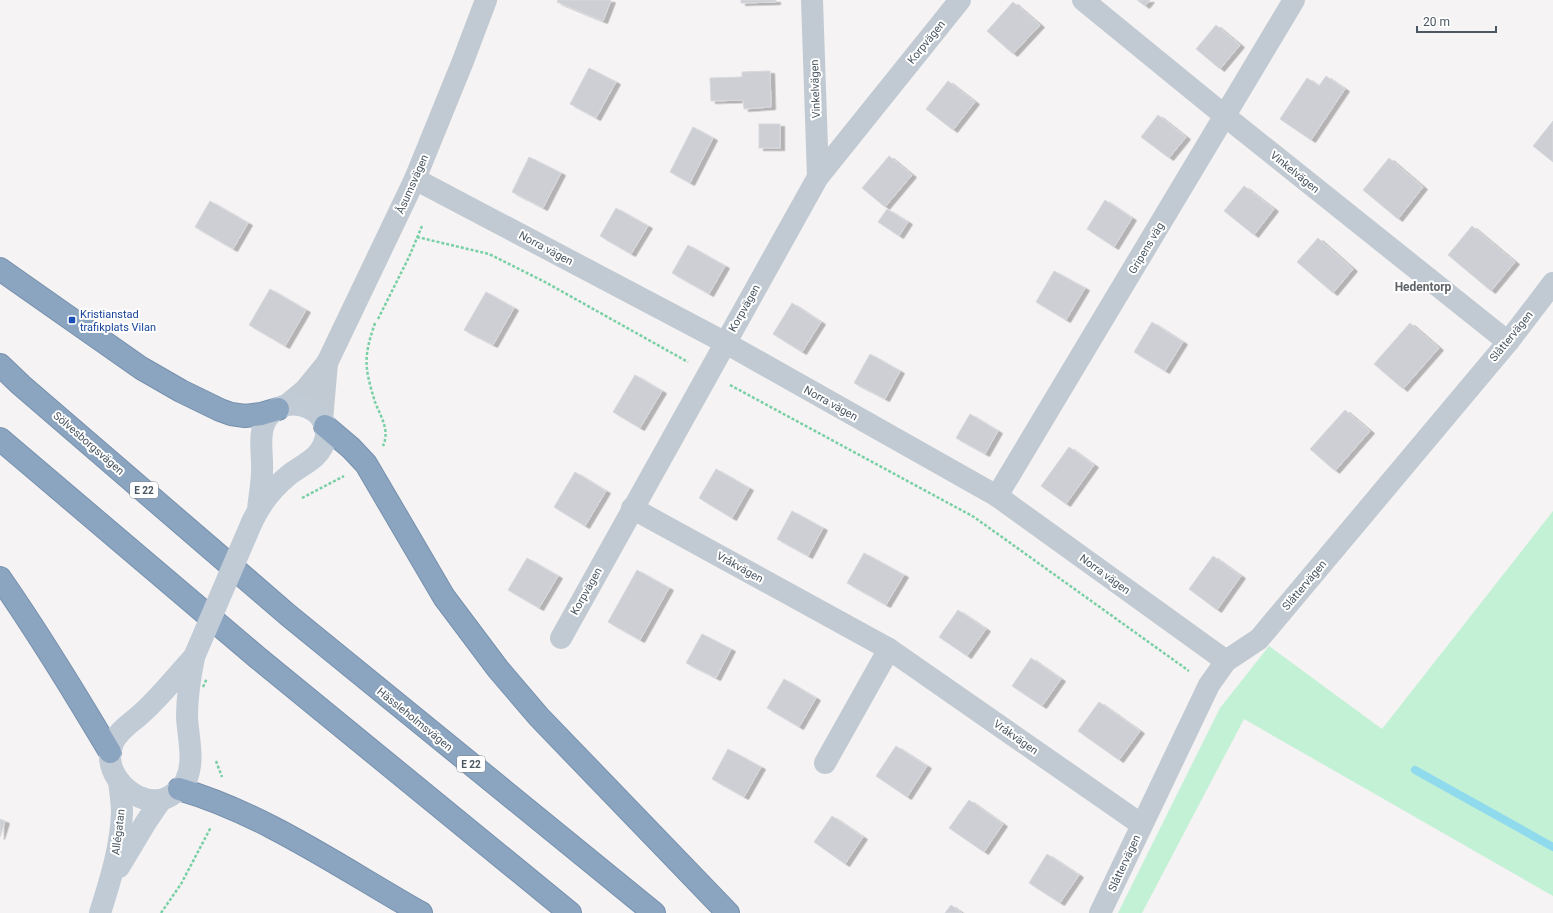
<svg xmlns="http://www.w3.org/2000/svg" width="1553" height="913" font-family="Roboto,sans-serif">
<defs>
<filter id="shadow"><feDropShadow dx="4.5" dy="2.5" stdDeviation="0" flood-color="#0004"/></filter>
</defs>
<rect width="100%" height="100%" fill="#f5f3f3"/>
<polygon fill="#c3f1d5" points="1553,511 1553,896 1244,719 1142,913 1118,913 1220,708 1269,646 1382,729"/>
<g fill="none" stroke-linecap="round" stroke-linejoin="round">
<polyline stroke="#90daee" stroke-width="8" points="1415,770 1553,847"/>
</g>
<g fill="#cdcfd5" stroke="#d7d9de" filter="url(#shadow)">
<polygon points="558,0 611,0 603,21 557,2"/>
<polygon points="741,0 776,0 776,2 741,3"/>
<polygon points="1137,0 1150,0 1145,6"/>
<polygon points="1013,2 1040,25 1013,54 987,31"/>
<polygon points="1216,25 1240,45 1220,69 1196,49"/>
<polygon points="589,68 616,82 596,118 570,104"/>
<polygon points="770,71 771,107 744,109 743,100 711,101 710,78 742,77 742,72"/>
<polygon points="1326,76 1345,89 1311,140 1280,119 1307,78 1319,86"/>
<polygon points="948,81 975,102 953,130 926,109"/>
<polygon points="1158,115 1186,137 1169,158 1141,137"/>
<polygon points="1553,121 1553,162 1533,146"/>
<rect x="759" y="124" width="21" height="24"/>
<polygon points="693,127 713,138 690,183 670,172"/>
<polygon points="889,156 912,175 885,207 862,188"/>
<polygon points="529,157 561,173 543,208 512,192"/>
<polygon points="1389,158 1423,187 1398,219 1363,190"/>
<polygon points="1244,186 1274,209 1254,235 1224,211"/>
<polygon points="1105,200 1132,218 1114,247 1087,229"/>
<polygon points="210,201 248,223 233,249 195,227"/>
<polygon points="616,208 648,226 631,254 600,236"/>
<polygon points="887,209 908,222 899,236 878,222"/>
<polygon points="1472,226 1515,262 1491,291 1448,255"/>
<polygon points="1318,238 1353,269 1333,293 1297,262"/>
<polygon points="688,245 725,266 709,294 672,273"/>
<polygon points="1054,271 1085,288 1066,320 1036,302"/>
<polygon points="270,289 306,310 285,346 249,325"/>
<polygon points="486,292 514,308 493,345 464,330"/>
<polygon points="792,303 821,322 802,352 773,334"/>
<polygon points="1152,322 1183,342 1165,371 1134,352"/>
<polygon points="1410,323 1439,348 1403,389 1374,364"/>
<polygon points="870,354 900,371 885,399 854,383"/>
<polygon points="635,375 662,391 640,428 613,412"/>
<polygon points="1345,410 1370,431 1335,471 1310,449"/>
<polygon points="970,414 998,431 985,454 956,438"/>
<polygon points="1069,447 1094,465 1066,504 1041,486"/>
<polygon points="716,469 749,488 732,518 699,498"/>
<polygon points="575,472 606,491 585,526 554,507"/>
<polygon points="792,511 823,528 808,556 777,539"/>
<polygon points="864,553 904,575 886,605 847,583"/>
<polygon points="1213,556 1241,576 1217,610 1189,589"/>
<polygon points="527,558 558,576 539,608 508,590"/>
<polygon points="637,570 669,588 640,640 608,622"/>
<polygon points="958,610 986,629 967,656 939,637"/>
<polygon points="702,634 731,649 716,678 686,663"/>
<polygon points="1031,658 1061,679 1042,706 1012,686"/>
<polygon points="784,679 816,698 799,727 767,708"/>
<polygon points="1099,702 1140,731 1119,760 1078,731"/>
<polygon points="896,746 927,766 907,797 876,776"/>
<polygon points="728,749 761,767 744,797 712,779"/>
<polygon points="969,800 1003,824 984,852 949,828"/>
<polygon points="832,816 863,837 845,864 814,842"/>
<polygon points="0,819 5,821 0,837"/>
<polygon points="1047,854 1079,875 1060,903 1029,883"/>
<polygon points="951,905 962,913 945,913"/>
</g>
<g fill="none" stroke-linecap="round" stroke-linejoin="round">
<defs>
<g id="motorway">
<polyline points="0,269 141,368 181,391 220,410 231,414 245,416 261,414 278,409"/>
<polyline points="0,365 21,385 288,615 654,913"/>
<polyline points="325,426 351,448 366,464 444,597 498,669 539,717 728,913"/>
<polyline points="0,439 258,658 570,913"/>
<path d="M0 578C39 634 75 693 110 752"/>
<path d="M179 789C265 814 343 869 421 913"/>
</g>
</defs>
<use href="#motorway" stroke="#7690ad" stroke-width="24"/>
<g stroke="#7ad0a6" stroke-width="2.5" stroke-dasharray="3 2" stroke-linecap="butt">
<polyline points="417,237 489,254 545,282 688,362"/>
<polyline points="378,319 409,257 422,226"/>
<path d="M375 323C370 338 365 353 367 369 368 379 372 392 375 402 381 417 390 430 383 446"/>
<polyline points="730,385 974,517 1189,671"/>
<polyline points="302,498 344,476"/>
<polyline points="216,761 222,777"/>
<polyline points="161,913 181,884 211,827"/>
</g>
<g stroke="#c1cad2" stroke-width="22">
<polyline points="812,0 818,177"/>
<polyline points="1083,0 1225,116 1508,342"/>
<polyline points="415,179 724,342 997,496 1226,661"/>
<polyline points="997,496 1294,0"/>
<polyline points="632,508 889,649 1142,825"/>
<polyline points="561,638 818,177 960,0"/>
<polyline points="825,763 889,649"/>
<polyline points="1100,913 1209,685 1226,661 1259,639 1508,342 1553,283"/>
</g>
<g stroke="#c1cad2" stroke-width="22">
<polyline points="288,404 305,390 327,363 415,179 463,61 486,0"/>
<polyline points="322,420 327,363"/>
</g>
<g stroke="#c1cbd6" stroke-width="22">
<path d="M252 522C260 505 274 487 289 475 303 464 320 459 325 440 334 411 288 390 268 417 257 432 263 453 262 471 262 484 259 497 258 510"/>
<path d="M194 657C190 677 187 697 187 717 188 737 195 761 186 780 184 785 180 789 176 792 172 795 166 799 160 800 132 804 100 771 113 743 119 729 132 723 142 713 161 696 177 675 194 657Z"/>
<polyline points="119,867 146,822 161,800"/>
<path d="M100 913C110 881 121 847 122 812 122 802 120 791 119 781"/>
</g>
<use href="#motorway" stroke="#8ba5c1" stroke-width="22"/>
<polyline stroke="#7ad0a6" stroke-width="2.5" stroke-dasharray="3 2" stroke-linecap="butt" points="203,687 207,678"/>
<polyline stroke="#c1cbd6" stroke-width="22" points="194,657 252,522"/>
</g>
<rect fill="#1a4fb4" stroke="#fff" stroke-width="1.5" x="68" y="316" width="8" height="8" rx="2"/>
<g text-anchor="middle" stroke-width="4" stroke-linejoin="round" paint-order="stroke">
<g fill="#fff" stroke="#808990" stroke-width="1">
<rect x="130" y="482" width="28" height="16" rx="3"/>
<rect x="457" y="756" width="28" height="16" rx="3"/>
</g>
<g font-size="10" font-weight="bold" fill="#4a5661">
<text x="144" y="494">E 22</text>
<text x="471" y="768">E 22</text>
</g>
<g font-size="11" fill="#4a5661" stroke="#fff">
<text transform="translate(926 42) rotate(-51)" y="4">Korpvägen</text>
<text transform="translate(815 89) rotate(-92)" y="4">Vinkelvägen</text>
<text transform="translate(1295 172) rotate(39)" y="4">Vinkelvägen</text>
<text transform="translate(412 184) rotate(-66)" y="4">Åsumsvägen</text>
<text transform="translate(546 248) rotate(28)" y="4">Norra vägen</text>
<text transform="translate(1146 248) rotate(-59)" y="4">Gripens väg</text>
<text transform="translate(744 308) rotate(-61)" y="4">Korpvägen</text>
<text transform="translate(1511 336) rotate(-51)" y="4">Slåttervägen</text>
<text transform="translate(831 403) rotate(29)" y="4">Norra vägen</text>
<text transform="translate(89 443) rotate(41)" y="4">Sölvesborgsvägen</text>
<text transform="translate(740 567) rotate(29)" y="4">Vråkvägen</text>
<text transform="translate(1105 574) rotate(36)" y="4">Norra vägen</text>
<text transform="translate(1304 585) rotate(-50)" y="4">Slåttervägen</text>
<text transform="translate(586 591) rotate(-61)" y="4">Korpvägen</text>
<text transform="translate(415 719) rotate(39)" y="4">Hässleholmsvägen</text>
<text transform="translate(1016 737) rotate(35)" y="4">Vråkvägen</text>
<text transform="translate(118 832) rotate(-83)" y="4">Allégatan</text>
<text transform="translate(1124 863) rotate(-65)" y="4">Slåttervägen</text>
</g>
<g font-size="11" fill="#164399" stroke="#fff" text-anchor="start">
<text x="80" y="318">Kristianstad<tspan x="80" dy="13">trafikplats Vilan</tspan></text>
</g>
<g font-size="12" font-weight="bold" fill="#5f6368" stroke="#fff">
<text x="1423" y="291">Hedentorp</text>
</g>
</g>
<path d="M1417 26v6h79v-6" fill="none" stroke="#4a5661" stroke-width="2"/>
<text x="1423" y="26" font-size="12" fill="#4a5661" stroke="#ffffff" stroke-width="3" paint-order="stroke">20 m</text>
</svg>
